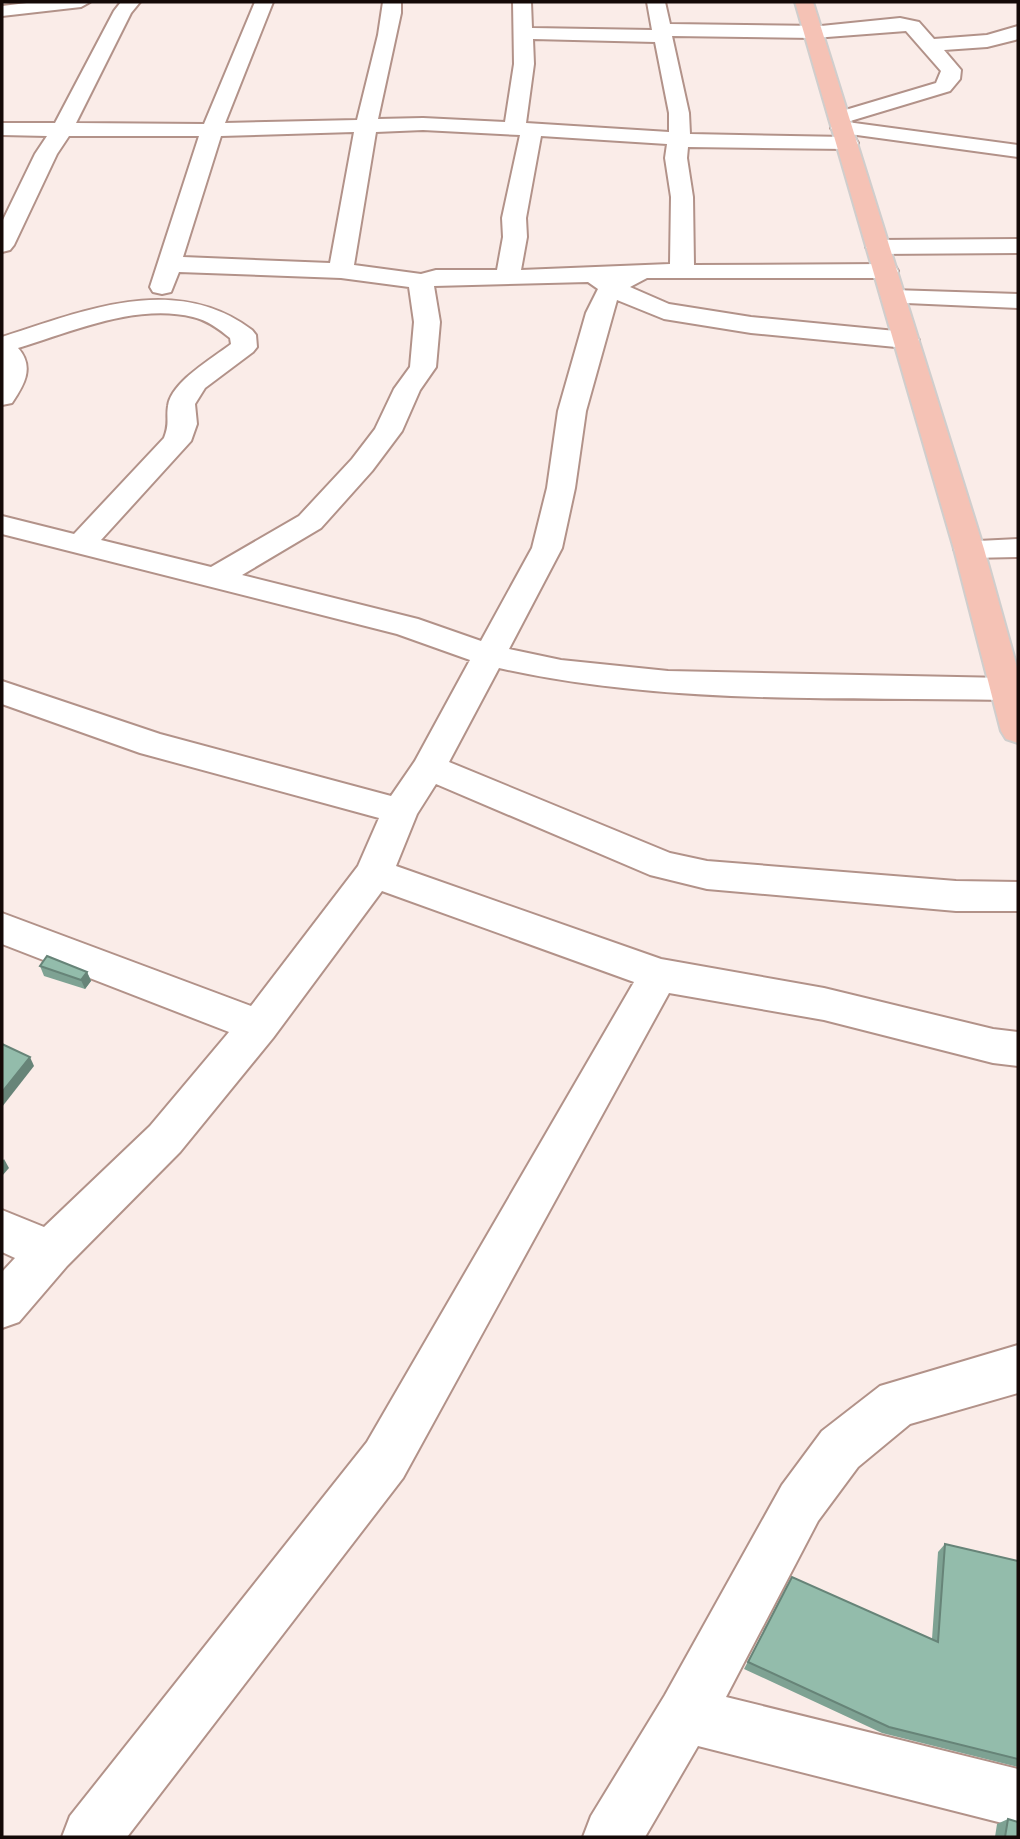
<svg xmlns="http://www.w3.org/2000/svg" width="1020" height="1839" font-family="'Fira Sans Condensed',sans-serif">
<rect width="100%" height="100%" fill="#faece8"/>
<g fill="none" stroke-linecap="round" stroke-linejoin="round">
<defs>
<g id="minor">
<polygon points="35,2 90,2 81,7 2,16 2,6"/>
<path d="M121 2H140L131 13 76 123 204 124 255 2H273L225 123 357 120 378 35 383 2H401V13L378 119 423 118 505 122 514 64 513 2H531L532 28 652 30 647 2H665L670 24 821 26 900 18 919 22 934 39 987 35 1018 26V39L1015 40 987 47 944 50 961 70 960 79 950 91 847 122 1018 145V157L835 132 831 128 835 123 829 118 832 114 936 83 941 71 906 31 814 38 672 36 689 113 690 134 847 137 855 138 858 143 855 148 847 149 688 147 687 158 693 197 694 265 886 264 895 266 898 271 895 276 886 278H647L630 287 669 304 751 317 906 332 915 335 919 340 915 345 906 348 751 333 664 319 617 300 586 411 575 488 562 548 509 649 561 660 668 671 1006 678 1018 681V697L1006 700C838 697 663 705 499 668L449 762 670 853 707 861 956 881 1018 882V911H956L707 889 650 875 436 784 417 814 396 866 661 959 824 988 993 1029 1018 1032V1066L993 1063 824 1020 669 993 403 1478 127 1837H62L70 1816 367 1442 634 982 382 891 273 1038 180 1152 67 1266 19 1322 2 1328V1272L15 1258 2 1252V1210L44 1227 150 1126 229 1032 2 944V913L251 1006 358 866 379 818 140 753 2 704V681L160 734 391 796 415 761 470 660 397 634 2 534V516L74 534 164 438C170 423 166 419 168 406 171 382 213 358 231 344L230 338C219 329 207 320 193 317 136 303 71 332 18 348 35 367 24 385 12 403L2 405V337C84 311 175 272 252 330L256 335 257 347 253 352 205 388 195 404 197 424 191 441 101 540 211 567 299 516 352 459 375 429 394 389 410 367 414 322 409 287 341 278 179 272 171 292 162 294 153 292 150 287 199 136H69L57 154 14 245 10 250 2 252V222L35 154 47 136 2 135V123H55L114 11ZM533 39 655 42 669 113V132L526 123 534 64ZM423 130 520 135 502 218 503 237 497 270H436L421 274 354 265 376 132ZM354 132 330 263 183 257 221 136ZM541 136 667 144 665 158 671 197 670 264 521 270 527 237 526 218ZM588 282 598 289 586 313 558 411 547 488 532 548 481 641 418 619 242 575 321 528 372 471 402 431 420 390 436 367 440 322 434 286Z"/>
<polygon points="1018,239 1018,253 878,254 870,252 866,247 870,242 878,240"/>
<polygon points="893,290 1018,294 1018,308 884,302 881,297 884,292"/>
<polygon points="1018,539 1018,557 969,558 958,556 954,549 958,542"/>
<polygon points="1018,1345 1018,1393 910,1424 858,1467 818,1521 726,1697 1018,1769 1018,1827 698,1746 645,1837 583,1837 591,1816 665,1695 782,1485 822,1431 880,1386"/>
</g>
<polygon id="major" points="795,2 813,2 984,549 1018,671 1018,743 1006,739 1001,731 954,549"/>
</defs>
<use href="#minor" stroke="#b29289" stroke-width="4"/>
<use href="#major" stroke="#d0cecd" stroke-width="4"/>
<use href="#minor" fill="#fff" fill-rule="evenodd"/>
<use href="#major" fill="#f5c2b5" fill-rule="evenodd"/>
</g>
<g fill="#7ea293">
<polygon points="40,966 87,972 91,981 85,989 44,976"/>
<polygon points="945,1544 1018,1561 1018,1767 882,1733 744,1669 787,1585 932,1639 938,1552"/>
<polygon points="1008,1819 1018,1837 995,1837 997,1824"/>
</g>
<g fill="#678478">
<polygon points="87,972 91,981 85,989 81,980"/>
<polygon points="30,1057 34,1066 2,1107 2,1092"/>
<polygon points="4,1159 9,1168 2,1176 2,1162"/>
</g>
<g fill="#93bcab" stroke="#678478" stroke-width="2">
<polygon points="47,956 87,972 81,980 40,966"/>
<polygon points="2,1044 30,1057 2,1092"/>
<polygon points="945,1544 1018,1561 1018,1759 889,1727 748,1662 792,1577 938,1642"/>
<polygon points="1008,1819 1018,1822 1018,1837 1005,1837"/>
</g>
<rect width="1020" height="1839" fill="none" stroke="#140907" stroke-width="7"/>
</svg>
